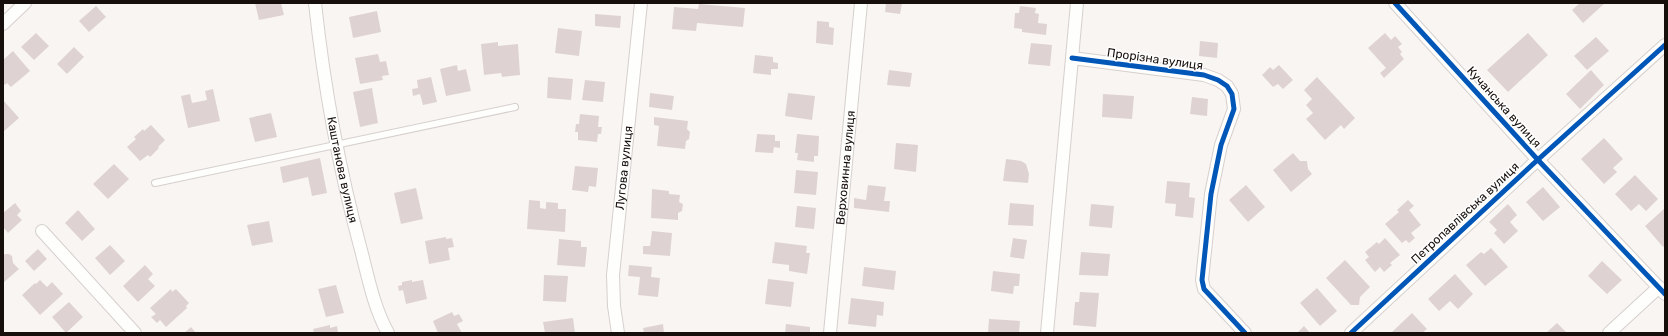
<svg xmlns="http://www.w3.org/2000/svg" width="1668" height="336" font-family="Rubik,sans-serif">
<rect width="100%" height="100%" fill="#f9f5f3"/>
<g fill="#ded3d2">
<polygon points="255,3 281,3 284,15 259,20"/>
<polygon points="886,3 902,3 900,14 885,12"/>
<polygon points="1580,3 1605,3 1583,23 1572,10"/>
<polygon points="699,4 745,8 743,27 697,23 696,31 672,29 674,7 698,9"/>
<polygon points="96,6 106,17 89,32 79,21"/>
<polygon points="1020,6 1036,8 1035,13 1039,14 1038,23 1047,24 1046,35 1022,32 1022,29 1014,28 1015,13 1019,13"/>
<polygon points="377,11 381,32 353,38 349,17"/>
<polygon points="595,14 621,16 620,28 595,26"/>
<polygon points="817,21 829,22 829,27 834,28 833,45 816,43"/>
<polygon points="558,28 582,31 579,56 555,53"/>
<polygon points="36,33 49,46 34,60 21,47"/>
<polygon points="1385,33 1391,40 1395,36 1402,44 1398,47 1402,52 1400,54 1404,59 1384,78 1380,73 1386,68 1368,48"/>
<polygon points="1528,33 1548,55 1508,92 1487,70"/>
<polygon points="1596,37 1609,51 1587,70 1574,56"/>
<polygon points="1200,41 1218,43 1217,58 1199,56"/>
<polygon points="498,42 498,46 518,44 520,75 502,77 501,73 484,75 481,44"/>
<polygon points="1031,43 1052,45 1050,66 1028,64"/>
<polygon points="74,47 84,57 67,74 57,64"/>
<polygon points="13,51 30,71 11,87 7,83 5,85 3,83 3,60"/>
<polygon points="378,54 380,62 386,61 389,75 382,76 383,80 360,84 355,58"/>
<polygon points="755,55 773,57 773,62 778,63 778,69 771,69 771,75 753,73"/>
<polygon points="457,65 458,71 466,69 471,91 446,96 440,69"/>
<polygon points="1279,65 1293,80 1283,89 1278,84 1273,87 1262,75 1270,67 1273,70"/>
<polygon points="889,70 912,73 910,87 887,85"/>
<polygon points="1591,70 1604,85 1580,109 1566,94"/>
<polygon points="431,77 437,102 423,105 420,94 413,96 412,89 418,88 417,80"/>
<polygon points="548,77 573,79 571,100 547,98"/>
<polygon points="1317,77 1355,118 1344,129 1341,125 1325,140 1306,119 1313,113 1306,105 1312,99 1304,90"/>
<polygon points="585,80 605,82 603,102 582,100"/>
<polygon points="372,88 378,123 360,127 353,92"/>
<polygon points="213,89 220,121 188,128 181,96 190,94 192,103 207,100 205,91"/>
<polygon points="650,93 674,96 672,110 649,107"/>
<polygon points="788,93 815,96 812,120 785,116"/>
<polygon points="1103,94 1134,96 1132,119 1102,117"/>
<polygon points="1192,97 1208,99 1207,116 1190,114"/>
<polygon points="3,100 19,118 3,132"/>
<polygon points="271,113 277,137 255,142 249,118"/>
<polygon points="580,114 599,116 598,127 602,127 601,134 598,134 597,142 578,140 578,132 575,132 576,124 579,124"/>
<polygon points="654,117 688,121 687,129 690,132 689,139 686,141 685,149 657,146 659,126 654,125"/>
<polygon points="151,125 165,140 158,147 159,148 150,157 148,155 140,161 127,147 136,139 134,137 143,129 144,131"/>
<polygon points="757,134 775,135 775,141 780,141 780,148 774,147 773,153 755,152"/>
<polygon points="797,134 819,136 818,156 814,156 814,162 797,160 798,153 795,153"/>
<polygon points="1604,138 1623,159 1613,168 1617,172 1604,184 1581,159"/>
<polygon points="896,143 918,145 916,172 894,169"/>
<polygon points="1293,153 1300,161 1307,161 1308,169 1312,174 1291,192 1273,170"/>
<polygon points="320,158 327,193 312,196 308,177 283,183 280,167"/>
<polygon points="1006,159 1021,161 1026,164 1029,174 1028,183 1003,181"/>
<polygon points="114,164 129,179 108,199 93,184"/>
<polygon points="575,166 598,168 596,187 589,186 588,192 572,190"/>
<polygon points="796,170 818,172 816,195 794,193"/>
<polygon points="1635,175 1658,199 1646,211 1639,204 1631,211 1615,194"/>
<polygon points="1167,181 1190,183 1189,197 1195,198 1193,218 1175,216 1176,204 1165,203"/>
<polygon points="868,185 886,187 884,201 890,201 889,212 854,208 854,198 866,200"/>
<polygon points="1246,185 1265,207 1248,222 1229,200"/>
<polygon points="1543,187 1560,207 1543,221 1526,202"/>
<polygon points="416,188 423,219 401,224 394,193"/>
<polygon points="652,189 669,191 669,194 680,195 679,202 683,204 682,211 678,213 678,220 651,218"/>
<polygon points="529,200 540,201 540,208 546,209 546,202 558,203 558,209 566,209 565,232 527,229"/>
<polygon points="1408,200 1414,206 1409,210 1421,225 1411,233 1415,238 1409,243 1406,240 1402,243 1385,224 1399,212 1397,210"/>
<polygon points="15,203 21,211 17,215 22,220 8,233 3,227 3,213"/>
<polygon points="1010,203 1034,205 1033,226 1008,225"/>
<polygon points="1091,204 1114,206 1112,228 1089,226"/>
<polygon points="1508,204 1517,215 1510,222 1518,231 1504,244 1494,233 1497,230 1489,222"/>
<polygon points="797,206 816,208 814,229 795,227"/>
<polygon points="1665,208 1665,245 1663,247 1645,226"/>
<polygon points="78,210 95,229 82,241 65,223"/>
<polygon points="269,221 273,242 252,246 247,225"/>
<polygon points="652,231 672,233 670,256 643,254 643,246 650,246"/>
<polygon points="446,237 446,239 452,238 454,247 448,248 450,260 429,264 425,241"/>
<polygon points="1013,238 1027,240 1024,259 1010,257"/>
<polygon points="1385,238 1400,255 1390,263 1392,265 1384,272 1380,267 1375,272 1365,260 1369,257 1365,252 1377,242 1379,244"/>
<polygon points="559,239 581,241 581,247 587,247 585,267 557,265"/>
<polygon points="775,242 807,246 806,253 810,253 807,274 789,271 789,265 772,263"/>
<polygon points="110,245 125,261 110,275 95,258"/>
<polygon points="1491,248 1508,267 1485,286 1466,265 1481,252 1484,254"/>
<polygon points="38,249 47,259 34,271 25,261"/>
<polygon points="1081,252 1110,254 1108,276 1079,275"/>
<polygon points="5,254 9,254 12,256 13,263 19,269 3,283 3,256"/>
<polygon points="1345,260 1370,287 1360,297 1359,305 1351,305 1326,278"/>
<polygon points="1602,261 1622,280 1607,294 1588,276"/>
<polygon points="145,265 153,274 148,279 155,286 138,302 123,286"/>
<polygon points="629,265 652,267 651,277 660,278 658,297 638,295 640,277 628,276"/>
<polygon points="864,267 896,271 894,290 862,286"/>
<polygon points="993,271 1020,274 1019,286 1014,286 1013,294 991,291"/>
<polygon points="1455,274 1473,294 1458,309 1450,301 1439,311 1428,299"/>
<polygon points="544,275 568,276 566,302 543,301"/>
<polygon points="768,279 794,282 791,307 765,304"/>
<polygon points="40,280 47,287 52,282 63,294 40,315 22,295 35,283 36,284"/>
<polygon points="412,280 412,282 423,280 427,299 406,304 403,290 399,291 398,286 402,285 402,282"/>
<polygon points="336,285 344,313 326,317 318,289"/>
<polygon points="1317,288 1337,311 1320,326 1300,303"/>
<polygon points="171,289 172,292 176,289 189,303 186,306 187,308 166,327 160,320 157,323 151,317 156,314 150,308"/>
<polygon points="1080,292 1099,293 1096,327 1073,325 1075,302 1079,302"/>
<polygon points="851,298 884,302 883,316 877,315 876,327 848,324"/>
<polygon points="69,302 83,317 66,333 52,317"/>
<polygon points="452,312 454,316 459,314 463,321 457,324 462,333 438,333 433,321"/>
<polygon points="1412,313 1427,329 1422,333 1393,333 1392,332"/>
<polygon points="573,318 575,333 545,333 543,322"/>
<polygon points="989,319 1020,321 1019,333 988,333"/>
<polygon points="1557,323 1567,333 1546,333"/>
<polygon points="663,324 664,333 644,333 643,328"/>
<polygon points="786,324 810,327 810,333 785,333"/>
<polygon points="330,325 330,328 337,326 338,333 314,333 313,329"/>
<polygon points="1304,326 1310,333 1297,333"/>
<polygon points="191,327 196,333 184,333"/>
</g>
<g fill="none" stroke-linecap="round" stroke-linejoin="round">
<defs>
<polyline id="service" points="155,183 515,107"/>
<g id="minor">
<path id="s1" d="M315 3C324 87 339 169 361 250 368 277 374 308 388 333"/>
<polyline points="1395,3 1538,160 1665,294"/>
<polyline points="3,24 25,3"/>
<polyline points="1072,58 1204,75 1218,80 1227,86 1232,94 1234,109 1221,145 1211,194 1202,280 1204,289 1245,333"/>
<polyline points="42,231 135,333"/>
<path id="s2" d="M618 333 614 306 613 275 641 3"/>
<path id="s3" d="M830 333 861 3"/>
<polyline points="1047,333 1077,3"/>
<polyline points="1351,333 1532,165 1665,45"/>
<polyline points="1609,333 1659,287"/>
</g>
</defs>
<use href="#service" stroke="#d6d0cd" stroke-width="8"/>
<use href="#minor" stroke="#d6d0cd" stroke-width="14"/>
<use href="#service" stroke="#fefefd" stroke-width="6"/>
<use href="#minor" stroke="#fefefd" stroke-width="12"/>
<defs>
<g id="cycleway">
<polyline points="1395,3 1538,160 1665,294"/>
<polyline points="1072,58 1204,75 1218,80 1227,86 1232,94 1234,109 1221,145 1211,194 1202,280 1204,289 1245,333"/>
<polyline points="1351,333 1532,165 1665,45"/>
</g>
</defs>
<use href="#cycleway" stroke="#fff" stroke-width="8"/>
<use href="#cycleway" stroke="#0057b8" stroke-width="5"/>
</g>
<g text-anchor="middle" stroke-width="3" stroke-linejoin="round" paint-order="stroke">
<g font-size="12" fill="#160f0c" stroke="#fff">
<text transform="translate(1155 59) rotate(8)" y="4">Прорізна вулиця</text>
<text transform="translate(1504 107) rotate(48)" y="4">Кучанська вулиця</text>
<text dy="4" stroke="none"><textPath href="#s2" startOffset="166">Лугова вулиця</textPath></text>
<text dy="4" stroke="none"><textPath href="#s3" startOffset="166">Верховинна вулиця</textPath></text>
<text dy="4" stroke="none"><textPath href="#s1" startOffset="169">Каштанова вулиця</textPath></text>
<text transform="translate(1465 213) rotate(-43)" y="4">Петропавлівська вулиця</text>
</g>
</g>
<rect width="1668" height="336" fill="none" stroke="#160f0c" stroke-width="8"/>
</svg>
